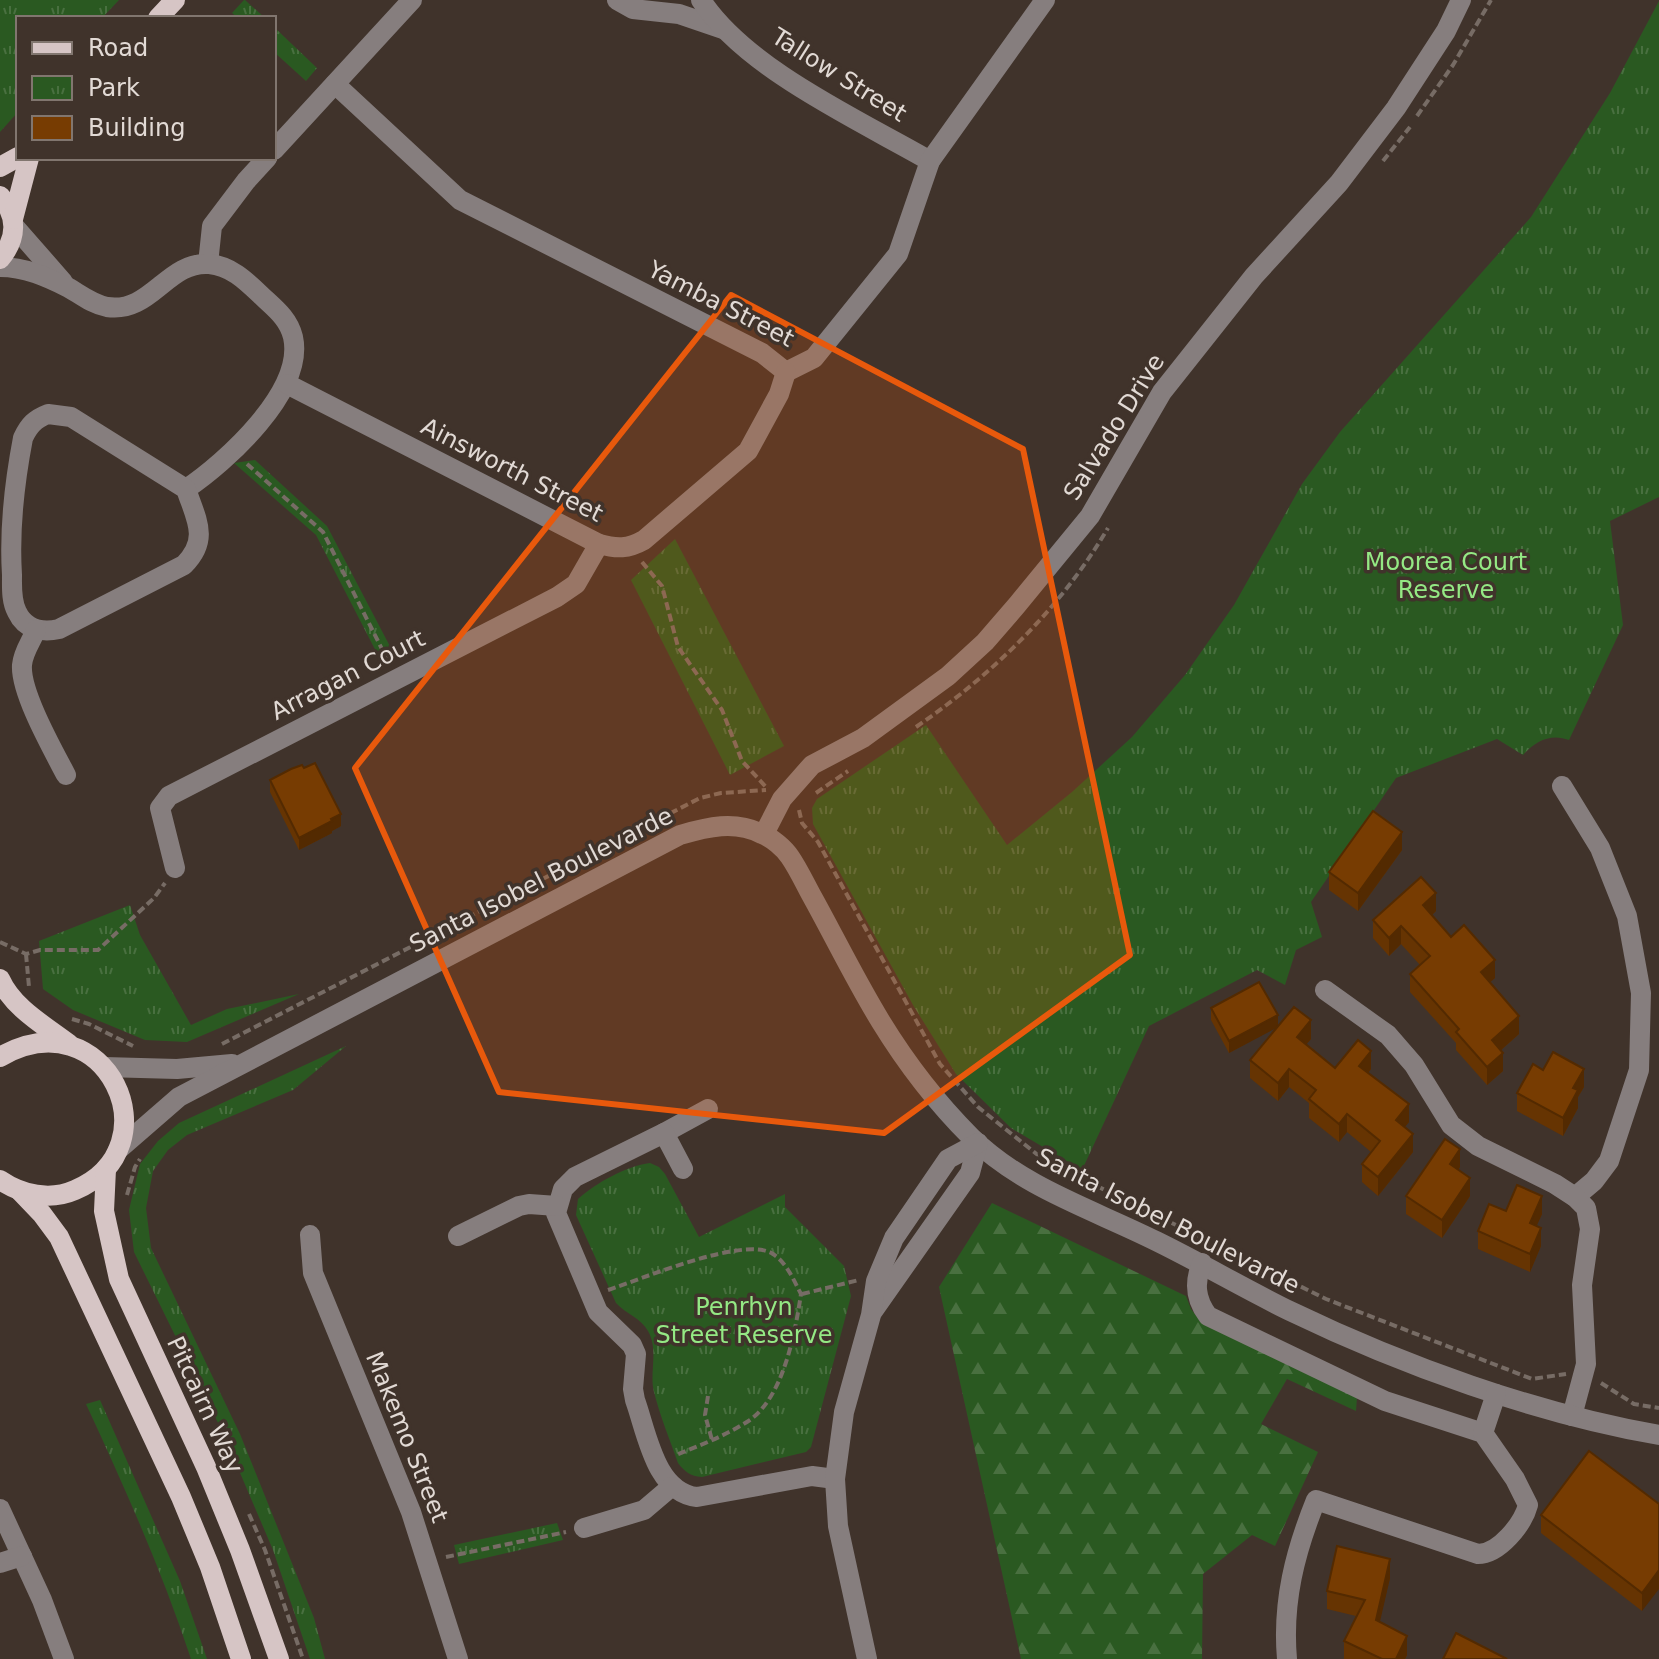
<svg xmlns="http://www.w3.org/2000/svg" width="1659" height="1659" font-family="'DejaVu Sans',sans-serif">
<defs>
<pattern id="forest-firs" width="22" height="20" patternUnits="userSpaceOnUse" patternTransform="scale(2)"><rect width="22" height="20" fill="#2a5921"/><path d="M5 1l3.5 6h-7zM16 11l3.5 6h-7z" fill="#497040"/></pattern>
<pattern id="park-tufts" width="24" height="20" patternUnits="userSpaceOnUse" patternTransform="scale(2)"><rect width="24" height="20" fill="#2a5921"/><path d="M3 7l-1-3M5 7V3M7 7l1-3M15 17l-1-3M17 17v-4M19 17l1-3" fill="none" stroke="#497040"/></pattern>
</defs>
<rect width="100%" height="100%" fill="#40332b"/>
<polygon fill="url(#forest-firs)" points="992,1203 1186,1296 1191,1309 1201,1322 1357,1397 1356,1411 1287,1379 1261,1424 1318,1452 1275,1546 1252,1535 1203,1574 1202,1659 1021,1659 939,1287"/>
<g fill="url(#park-tufts)">
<polygon points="0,0 119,0 102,18 18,18 18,112 0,132"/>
<polygon points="244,0 245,0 265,18 238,18 232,13"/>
<path d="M1659 1V497L1610 521 1623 625 1569 740C1551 733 1535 741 1523 755L1497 739 1396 778 1311 902 1322 937 1296 950 1285 985 1257 970 1149 1026 1082 1170 1011 1128 956 1074 913 1005 813 824 812 808 817 799 926 725 1007 845 1072 792 1132 737 1185 675 1234 605 1302 484 1340 432 1531 217 1610 93Z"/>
<polygon points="274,27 317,68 306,81 274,52"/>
<polygon points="255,460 327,526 395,656 382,663 316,535 234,463"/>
<polygon points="675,539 784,746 730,775 631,580"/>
<polygon points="130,905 140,935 191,1025 227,1009 299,994 187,1042 145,1040 73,1010 43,989 39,941"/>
<polygon points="346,1046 293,1090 187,1135 168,1150 153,1171 146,1208 151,1248 240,1434 314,1618 325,1659 310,1659 273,1550 223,1433 134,1252 129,1210 140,1164 158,1141 179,1123"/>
<path d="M650 1163 659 1167 665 1174 699 1237 785 1194V1207L844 1266 851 1296 811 1447 806 1452 702 1477C690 1476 685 1472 678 1463 670 1440 660 1416 654 1392 649 1373 659 1350 648 1331 641 1318 626 1314 616 1303L576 1215 578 1199C596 1183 626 1166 650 1163Z"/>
<path d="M100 1400 180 1581 207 1659H191C162 1571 125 1488 86 1404Z"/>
<polygon points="557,1523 563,1540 459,1564 454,1545"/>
</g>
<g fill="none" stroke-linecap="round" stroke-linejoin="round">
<g stroke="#776c65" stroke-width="4" stroke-dasharray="8 4" stroke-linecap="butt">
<polyline points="1417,116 1453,65 1491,0"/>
<polyline points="1383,161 1410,127"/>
<polyline points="247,464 323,532 388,661"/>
<polyline points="642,562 662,586 678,647 722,710 742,761 766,787"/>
<path d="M916 727C992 675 1061 608 1108 528"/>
<polyline points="816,793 848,771"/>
<polyline points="799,810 802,823 818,842 940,1064 978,1107 1044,1160 1326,1299 1532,1379 1566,1374"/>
<polyline points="0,942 26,954 40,950 98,950 154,898 165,883"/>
<polyline points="26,954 29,987"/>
<polyline points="72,1019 89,1024 133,1046"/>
<polyline points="222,1044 700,798 721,793 766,790"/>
<polyline points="127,1195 135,1167 140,1159"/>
<path d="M608 1290C642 1279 745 1235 773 1254 787 1263 794 1281 801 1294 795 1333 784 1395 750 1420 727 1435 701 1445 676 1455"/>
<polyline points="802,1294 859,1280"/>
<polyline points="1601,1383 1634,1404 1659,1408"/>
<polyline points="708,1396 705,1415 712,1440"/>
<polyline points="249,1514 265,1550 303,1659"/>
<polyline points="446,1557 566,1532"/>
</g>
<g stroke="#867e7e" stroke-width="20">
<polyline points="617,0 633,9 679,14 723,29"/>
<path d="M701 0C746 69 859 120 930 161"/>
<polyline points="335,84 460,200 762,353 786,372"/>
<polyline points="274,150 412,0"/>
<polyline points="14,226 63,282"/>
<polyline points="208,264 212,226 246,181 267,158"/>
<path d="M0 267C25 267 47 277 69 288 81 295 92 304 107 307 151 314 167 261 209 264 233 266 249 284 265 299 277 310 289 320 293 337 305 391 226 462 186 489"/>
<polyline points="786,372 814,358 898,254 930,161 1045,0"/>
<path d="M287 384 599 544C617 549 628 549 644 540L748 451 779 394 786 372"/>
<path d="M48 414 71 417 186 489C196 519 210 539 184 565L59 629C41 633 25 629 17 612 11 601 12 587 12 575 9 528 14 485 23 438 29 425 35 419 48 414Z"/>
<path d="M36 630C31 642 23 652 22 665 20 692 53 750 66 775"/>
<polyline points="1562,786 1600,848 1627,916 1641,993 1639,1070 1609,1161 1594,1181 1575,1197"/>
<polyline points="764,834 782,799 812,765 863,738 948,676 985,642 1017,605 1090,516 1162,392 1254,276 1339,183 1396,108 1446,31 1461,0"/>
<polyline points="175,868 160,808 169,796 557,597 576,584 599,544"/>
<polyline points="1325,990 1388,1035 1414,1065 1451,1125 1478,1146 1555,1184 1575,1197 1586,1208 1590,1229 1582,1285 1586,1364 1572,1416"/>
<polyline points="104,1067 177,1069 232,1064"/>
<polyline points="664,1133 708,1109"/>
<path d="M118 1150 179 1097 680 835C707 827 735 820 762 834 772 838 784 848 790 857 799 870 806 886 814 900 836 940 857 983 881 1022 908 1066 935 1101 971 1137 1023 1188 1092 1209 1156 1241 1201 1263 1245 1289 1290 1311 1402 1365 1537 1414 1659 1435"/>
<path d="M683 1169 664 1133 575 1177 563 1189 556 1213 598 1312 632 1345 636 1354 633 1389 635 1400C647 1433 655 1492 697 1497L812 1476 835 1479"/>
<polyline points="310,1235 313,1273 411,1512 458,1659"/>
<polyline points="458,1236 519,1206 529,1204 557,1206"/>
<path d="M1202 1263C1194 1282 1195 1299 1208 1316L1385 1401 1483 1433 1515 1479 1528 1505C1523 1524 1499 1554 1478 1554L1316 1500C1295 1552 1282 1602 1287 1659"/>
<polyline points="873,1311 970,1173 978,1143"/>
<polyline points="1483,1433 1496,1394"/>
<polyline points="0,1509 42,1600 64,1659"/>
<polyline points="584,1528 644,1510 671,1487"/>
<polyline points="0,1563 22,1556"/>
<polyline points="867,1659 838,1526 835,1479 844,1412 871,1315 876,1281 894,1238 948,1159 978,1143"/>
</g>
<g stroke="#d6c5c5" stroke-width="20">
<polyline points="158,18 175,0"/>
<polyline points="0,167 18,157"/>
<path d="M0 196C18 216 17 239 0 259"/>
<polyline points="13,219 29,158"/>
<path d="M0 979C13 1008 44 1025 69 1044"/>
<path d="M0 1057C106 996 176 1147 75 1190 50 1201 22 1195 0 1180"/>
<polyline points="106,1169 104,1211 119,1279 206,1467 240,1550 279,1659"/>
<polyline points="20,1191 42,1214 59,1237 181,1497 210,1567 241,1659"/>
</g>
</g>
<g fill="#663402">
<polygon points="270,780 341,826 332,831 332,833 299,850 270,792"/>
<polygon points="1402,850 1358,911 1329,890 1329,872"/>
<polygon points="1436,911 1432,915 1451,937 1495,978 1490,982 1519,1034 1501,1050 1503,1071 1487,1085 1456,1050 1456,1043 1410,992 1410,974 1420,965 1401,944 1389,956 1373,938 1373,920"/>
<polygon points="1211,1008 1278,1027 1311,1039 1306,1044 1335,1068 1371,1069 1368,1073 1409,1122 1404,1127 1413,1152 1378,1196 1362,1182 1362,1164 1371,1152 1347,1132 1339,1142 1309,1118 1309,1103 1289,1087 1278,1101 1250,1078 1250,1060 1277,1027 1229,1053 1211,1020"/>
<polygon points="1543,1070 1584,1087 1578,1097 1578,1108 1563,1136 1517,1111 1517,1093"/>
<polygon points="1460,1167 1458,1170 1470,1196 1442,1238 1406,1214 1406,1196"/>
<polygon points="1506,1211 1542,1214 1536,1226 1541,1246 1530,1272 1478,1249 1478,1231"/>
<polygon points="1659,1504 1642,1611 1541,1533 1541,1515"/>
<polygon points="1390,1578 1379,1622 1407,1655 1405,1659 1344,1659 1344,1641 1356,1616 1327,1609 1327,1591"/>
</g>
<g fill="#532a01">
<polygon points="341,814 341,826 332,831 332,833 299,850 299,838"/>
<polygon points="1402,832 1402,850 1358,911 1358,893"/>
<polygon points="1436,893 1436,911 1423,924 1423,905"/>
<polygon points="1401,926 1401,944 1389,956 1389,938"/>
<polygon points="1495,960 1495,978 1481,990 1481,972"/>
<polygon points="1278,1015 1278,1027 1229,1053 1229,1041"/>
<polygon points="1519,1016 1519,1034 1492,1058 1492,1040"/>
<polygon points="1311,1020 1311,1039 1297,1055 1297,1037"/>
<polygon points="1371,1051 1371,1069 1359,1084 1359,1066"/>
<polygon points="1503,1053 1503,1071 1487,1085 1487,1067"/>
<polygon points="1289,1069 1289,1087 1278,1101 1278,1083"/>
<polygon points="1584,1069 1584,1087 1578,1097 1578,1108 1563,1136 1563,1118 1573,1088"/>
<polygon points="1409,1104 1409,1122 1396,1138 1396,1120"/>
<polygon points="1347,1114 1347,1132 1339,1142 1339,1124"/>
<polygon points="1413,1134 1413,1152 1378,1196 1378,1177"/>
<polygon points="1460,1149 1460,1167 1450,1182 1450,1164"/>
<polygon points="1470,1178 1470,1196 1442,1238 1442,1220"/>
<polygon points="1542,1196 1542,1214 1530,1241 1530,1223"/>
<polygon points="1541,1228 1541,1246 1530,1272 1530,1254"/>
<polygon points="1390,1559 1390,1578 1376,1639 1376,1620"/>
<polygon points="1659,1570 1659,1589 1642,1611 1642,1593"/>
<polygon points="1407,1636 1407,1655 1405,1659 1396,1659"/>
</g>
<g fill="#773c02" stroke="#532a01" stroke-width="2">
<polygon points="315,763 341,814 331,819 332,821 299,838 270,780 291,769 302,765 304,768"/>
<polygon points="1373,811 1402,832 1358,893 1329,872"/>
<polygon points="1421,877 1436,893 1423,905 1451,937 1464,925 1495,960 1481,972 1519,1016 1492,1040 1503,1053 1487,1067 1456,1032 1459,1029 1410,974 1430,956 1401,926 1389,938 1373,920"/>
<polygon points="1259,982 1278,1015 1229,1041 1211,1008"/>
<polygon points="1294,1007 1311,1020 1297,1037 1335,1068 1358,1040 1371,1051 1359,1066 1409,1104 1396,1120 1413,1134 1378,1177 1362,1164 1380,1141 1347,1114 1339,1124 1309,1099 1316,1090 1289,1069 1278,1083 1250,1060"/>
<polygon points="1553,1052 1584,1069 1573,1088 1578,1090 1563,1118 1517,1093 1533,1064 1543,1070"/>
<polygon points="1445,1139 1460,1149 1450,1164 1470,1178 1442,1220 1406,1196"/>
<polygon points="1517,1185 1542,1196 1530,1223 1541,1228 1530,1254 1478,1231 1489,1204 1506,1211"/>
<polygon points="1589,1451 1659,1504 1659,1570 1642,1593 1541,1515"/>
<polygon points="1337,1546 1390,1559 1376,1620 1407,1636 1396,1659 1382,1659 1344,1641 1365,1600 1327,1591"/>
<polygon points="1456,1633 1507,1659 1443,1659"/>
</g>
<path fill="#e8590c" fill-opacity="0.2" stroke="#e8590c" stroke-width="6" stroke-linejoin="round" d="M731 295 1023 449 1130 955 884 1133 499 1092 355 768Z"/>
<g text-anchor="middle" stroke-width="7" stroke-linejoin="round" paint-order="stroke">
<g font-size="24" fill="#e2dad5" stroke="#40332b">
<text transform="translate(839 75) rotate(32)" y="8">Tallow Street</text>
<text transform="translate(721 304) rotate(27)" y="8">Yamba Street</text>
<text transform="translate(1114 427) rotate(-58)" y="8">Salvado Drive</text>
<text transform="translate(512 470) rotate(27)" y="8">Ainsworth Street</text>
<text transform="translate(348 675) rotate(-27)" y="8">Arragan Court</text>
<text transform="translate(541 880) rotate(-27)" y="8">Santa Isobel Boulevarde</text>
<text transform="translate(1168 1221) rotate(27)" y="8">Santa Isobel Boulevarde</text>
<text transform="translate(205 1405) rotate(65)" y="8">Pitcairn Way</text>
<text transform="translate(407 1437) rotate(68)" y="8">Makemo Street</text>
</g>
<g font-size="24" fill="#94e984" stroke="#40332b">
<text x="1446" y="570">Moorea Court<tspan x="1446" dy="28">Reserve</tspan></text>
<text x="744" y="1315">Penrhyn<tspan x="744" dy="28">Street Reserve</tspan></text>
</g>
</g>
<rect x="16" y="16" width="260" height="144" fill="#40332b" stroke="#81766f" stroke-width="2"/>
<rect x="32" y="42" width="40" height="12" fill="#d6c5c5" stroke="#81766f" stroke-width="2"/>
<text x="88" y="56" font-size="24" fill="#e2dad5">Road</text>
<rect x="32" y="76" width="40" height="24" fill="url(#park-tufts)" stroke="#81766f" stroke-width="2"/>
<text x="88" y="96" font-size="24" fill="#e2dad5">Park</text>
<rect x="32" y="116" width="40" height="24" fill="#773c02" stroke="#81766f" stroke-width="2"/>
<text x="88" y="136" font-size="24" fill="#e2dad5">Building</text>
</svg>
